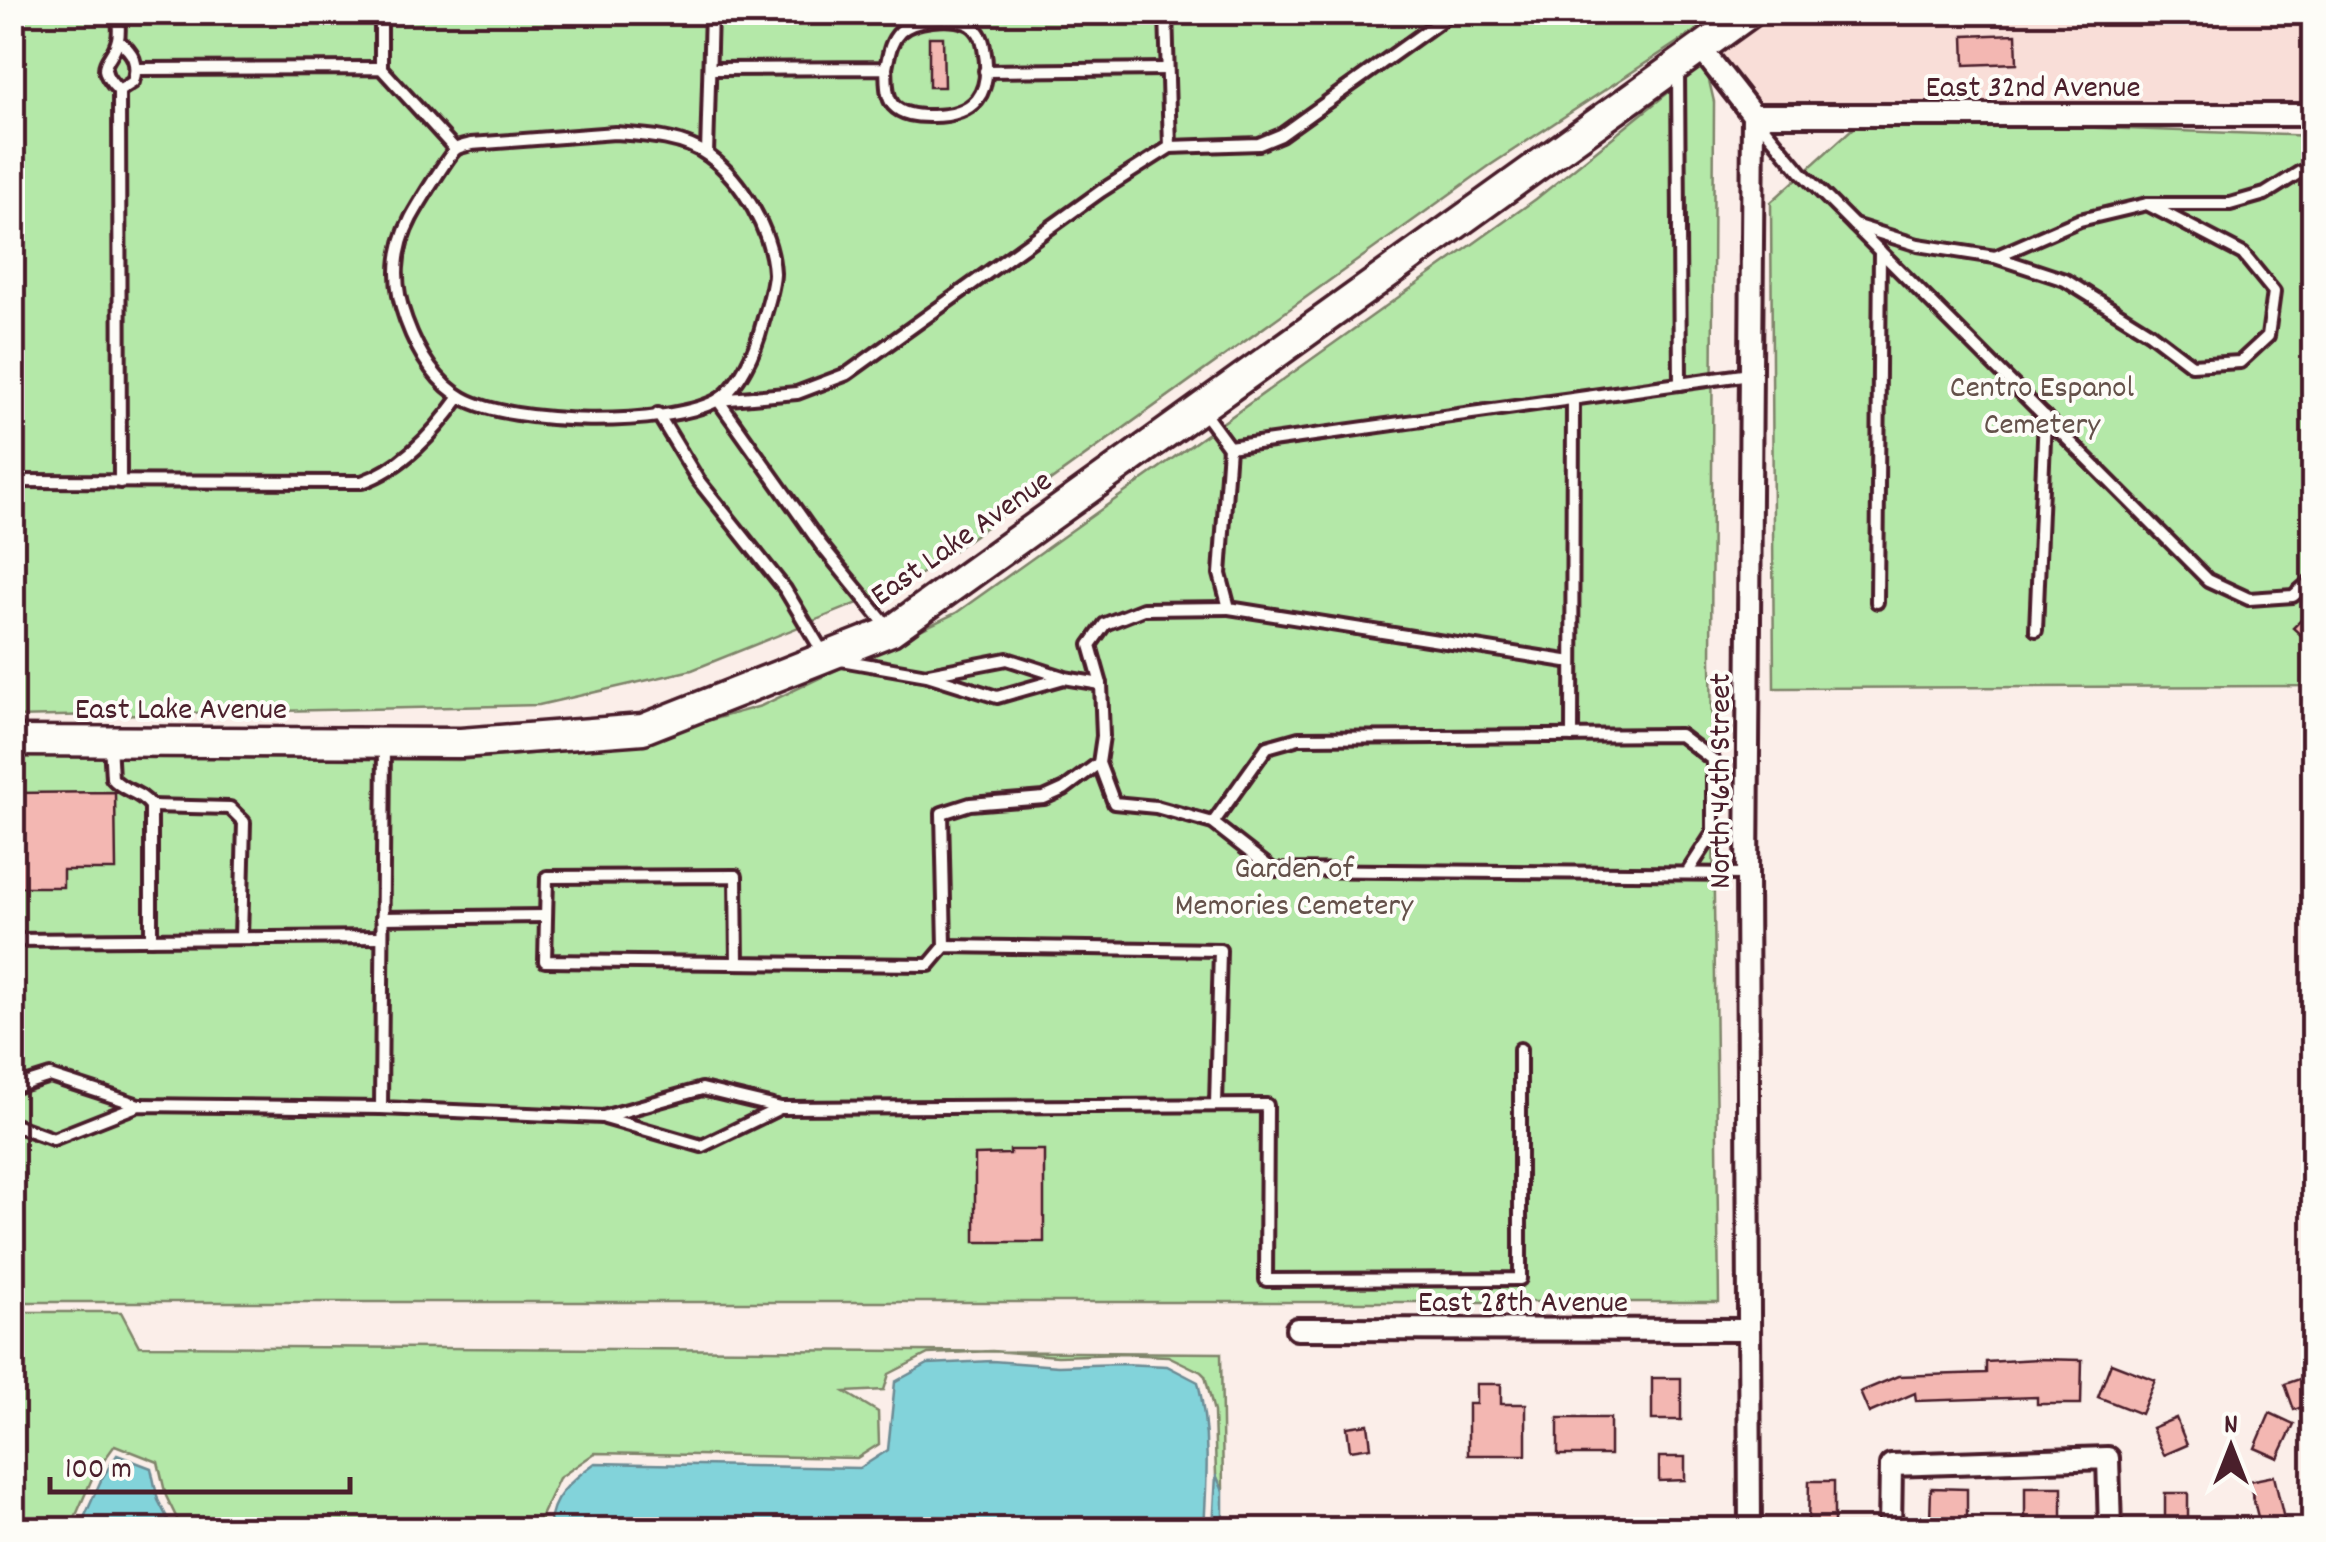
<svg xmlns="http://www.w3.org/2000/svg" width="2326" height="1542" font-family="Dekko,sans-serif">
<rect width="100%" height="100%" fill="#fbeee9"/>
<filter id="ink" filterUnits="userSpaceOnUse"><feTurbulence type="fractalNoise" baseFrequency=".01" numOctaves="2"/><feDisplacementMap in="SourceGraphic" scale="20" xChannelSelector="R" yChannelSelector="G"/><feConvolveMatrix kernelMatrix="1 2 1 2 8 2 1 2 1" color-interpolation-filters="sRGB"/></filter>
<g filter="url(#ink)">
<polygon fill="#f9ded8" points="1770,13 2313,13 2313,103 1757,103 1718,52"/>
<g fill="#b4e8a8" stroke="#7f846a" stroke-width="2.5">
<polygon points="12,13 1722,13 1489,166 908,583 692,670 539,705 13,717"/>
<polygon points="1705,63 1714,102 1711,660 1719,1302 13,1302 13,756 458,760 613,747 761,706 956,613 1536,199"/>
<polygon points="1863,119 2313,136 2313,686 1774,688 1771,202"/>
<polygon points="12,1312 121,1312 139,1346 1221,1353 1223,1491 1216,1475 1214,1412 1205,1376 1201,1372 1168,1356 1121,1354 1058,1356 992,1351 928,1354 889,1374 884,1390 845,1392 878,1412 879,1444 857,1458 595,1453 559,1478 541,1516 541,1529 182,1529 166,1496 158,1462 115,1445 94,1474 70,1529 13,1529"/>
</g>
<g fill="#82d3da" stroke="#6c8b94" stroke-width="2.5">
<path d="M992 1361 1058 1366 1122 1364 1167 1366 1198 1382C1210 1431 1207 1479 1204 1529H550C548 1499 573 1479 595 1463L860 1468 888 1450 895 1382 928 1364Z"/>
<polygon points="117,1455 151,1468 158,1500 173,1529 79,1529 102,1478"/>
<polygon points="1216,1475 1223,1491 1223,1529 1213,1529"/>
</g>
<g fill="#f3b7b2" stroke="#4a1f2b" stroke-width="2.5">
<polygon points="2016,34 2017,63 1965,65 1964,36"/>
<polygon points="929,37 943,37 944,87 929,87"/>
<polygon points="2314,607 2314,647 2293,628"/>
<polygon points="115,792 116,870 63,870 63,887 12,887 12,793"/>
<polygon points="1010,1150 1044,1150 1044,1242 975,1242 975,1155 1010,1154"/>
<polygon points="2038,1359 2082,1360 2081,1404 2037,1404 2037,1397 1916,1401 1915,1393 1869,1413 1860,1392 1898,1376 1986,1373 1986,1362"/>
<polygon points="2111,1363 2155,1380 2141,1414 2098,1397"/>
<polygon points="2314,1374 2314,1403 2294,1410 2285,1384"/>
<rect x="1652" y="1378" width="29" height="42"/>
<polygon points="1476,1384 1501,1384 1501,1404 1526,1404 1526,1455 1468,1455 1468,1404 1476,1404"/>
<polygon points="2270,1413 2294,1424 2278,1458 2255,1448"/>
<rect x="1558" y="1418" width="52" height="37"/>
<polygon points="2176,1418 2187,1445 2164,1455 2152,1428"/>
<polygon points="1368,1424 1371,1447 1350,1450 1347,1427"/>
<polygon points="1659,1457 1685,1457 1685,1480 1659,1481"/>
<polygon points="2274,1476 2284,1519 2260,1525 2249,1481"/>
<polygon points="1809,1481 1834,1481 1834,1527 1808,1527"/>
<rect x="2025" y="1487" width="37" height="34"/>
<polygon points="1931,1488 1967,1489 1967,1522 1930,1522"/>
<rect x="2165" y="1493" width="23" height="34"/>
</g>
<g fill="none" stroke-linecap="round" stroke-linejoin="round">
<defs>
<g id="lane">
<path d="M118 12C118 21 120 31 118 39 113 63 91 63 119 91L120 482"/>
<polyline points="381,12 381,68"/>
<polyline points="1166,12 1170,147"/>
<path d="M118 41C134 52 139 64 133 82L119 91"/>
<polyline points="1678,68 1680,384"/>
<polyline points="136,69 381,68 455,149"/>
<path d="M711 69 886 68C887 79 885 95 893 105 902 115 917 116 929 116 975 117 993 94 984 48 983 38 977 27 967 23 950 16 913 19 900 32 890 42 889 54 886 68"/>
<polyline points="985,71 1166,69"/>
<polyline points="1757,119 1801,172 2208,580 2249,599 2293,596 2314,578"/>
<path d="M615 133C644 135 684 137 709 156 742 180 772 232 774 273 774 288 766 310 762 325 756 349 739 389 716 401 665 427 513 426 463 398 434 382 417 350 406 320 393 285 393 252 411 218 417 207 449 154 456 149 460 146 466 146 471 144Z"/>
<polyline points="707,154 711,12"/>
<polyline points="1854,225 1918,245 1995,257 2080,220 2147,204 2230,204 2265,194 2300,172 2314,172"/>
<polyline points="1995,257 2065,280 2150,333 2192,365 2240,362 2268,336 2274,292 2243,254 2147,204"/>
<polyline points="1201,409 1229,447 1750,374"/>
<polyline points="658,414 698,480 785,589 825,656"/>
<polyline points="1229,447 1220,574 1229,608 1572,662"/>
<path d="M12 481 362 482C403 468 435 432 460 397"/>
<polyline points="1877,602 1880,251"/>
<polyline points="890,630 821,545 718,400 797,393 847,374 1101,191 1170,147 1259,144 1281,135 1453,12"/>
<polyline points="2036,630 2045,416"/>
<polyline points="841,660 927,675 997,697 1064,678 1101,684 1103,736 1099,763 1114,803 1156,807 1213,823 1273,870 1747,874"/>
<polyline points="929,674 1007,659 1063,677"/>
<polyline points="1101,684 1090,645 1105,624 1143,609 1229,608"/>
<polyline points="1572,736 1573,399"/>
<path d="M110 743 112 778C124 792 140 791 151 806V939"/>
<polyline points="384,744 381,1108 603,1117 702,1089 781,1108 1267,1105 1266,1280 1520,1279 1520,1049"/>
<polyline points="151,806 230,808 244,822 241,938"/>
<polyline points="1213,823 1267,747 1299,738 1680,735 1713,760 1713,833 1687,873"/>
<polyline points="382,918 544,916"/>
<polyline points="12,940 382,937"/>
<polyline points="945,946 942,813 970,804 1044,798 1064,789 1099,763"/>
<polyline points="737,963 736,876 547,877 545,961 929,965 945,946 1220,950 1216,1105"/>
<polyline points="12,1088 50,1076 139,1105"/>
<polyline points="605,1118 702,1146 780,1108"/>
<polyline points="12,1124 53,1139 139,1105 381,1108"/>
</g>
<g id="street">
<polyline points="1702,50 1753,115 1747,874 1750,1530"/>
<polyline points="1753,115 2314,115"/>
<polyline points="1297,1329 1749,1330"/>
<polyline points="1890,1530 1891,1465 2108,1458 2110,1530"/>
</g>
<polyline id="secondary" points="12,741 461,743 643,729 891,631 1751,12"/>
</defs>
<use href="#lane" stroke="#4a1f2b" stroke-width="18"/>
<use href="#street" stroke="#4a1f2b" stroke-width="28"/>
<use href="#secondary" stroke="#4a1f2b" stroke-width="35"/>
<use href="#lane" stroke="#fdfcf7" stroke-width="10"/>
<use href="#street" stroke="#fdfcf7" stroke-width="20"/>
<use href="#secondary" stroke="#fdfcf7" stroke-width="28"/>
</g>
</g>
<g text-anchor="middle" stroke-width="8" stroke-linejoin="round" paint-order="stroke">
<g font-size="32" fill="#4a1f2b" stroke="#fdfcf7">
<text x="2033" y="96">East 32nd Avenue</text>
<text transform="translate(960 536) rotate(-35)" y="11">East Lake Avenue</text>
<text x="181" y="718">East Lake Avenue</text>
<text transform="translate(1718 781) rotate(-90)" y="11">North 46th Street</text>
<text x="1523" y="1311">East 28th Avenue</text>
</g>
<g font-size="32" fill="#64514a" stroke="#fdfcf7">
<text x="2042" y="396">Centro Espanol<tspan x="2042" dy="37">Cemetery</tspan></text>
<text x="1294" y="877">Garden of<tspan x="1294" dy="37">Memories Cemetery</tspan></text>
</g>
</g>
<rect width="2326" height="1542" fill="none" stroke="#fdfcf7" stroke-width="50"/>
<rect x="25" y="25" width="2276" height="1492" fill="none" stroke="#4a1f2b" stroke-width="4" filter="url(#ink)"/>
<g transform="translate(2231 1447)" stroke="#fdfcf7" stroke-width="8" paint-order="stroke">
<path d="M0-8L18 38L0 25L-18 38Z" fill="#4a1f2b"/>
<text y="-15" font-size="28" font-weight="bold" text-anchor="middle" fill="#4a1f2b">N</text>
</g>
<path d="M50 1477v15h300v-15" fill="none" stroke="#4a1f2b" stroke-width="5"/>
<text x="65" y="1477" font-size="30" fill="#4a1f2b" stroke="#fdfcf7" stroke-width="8" paint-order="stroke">100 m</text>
</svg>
